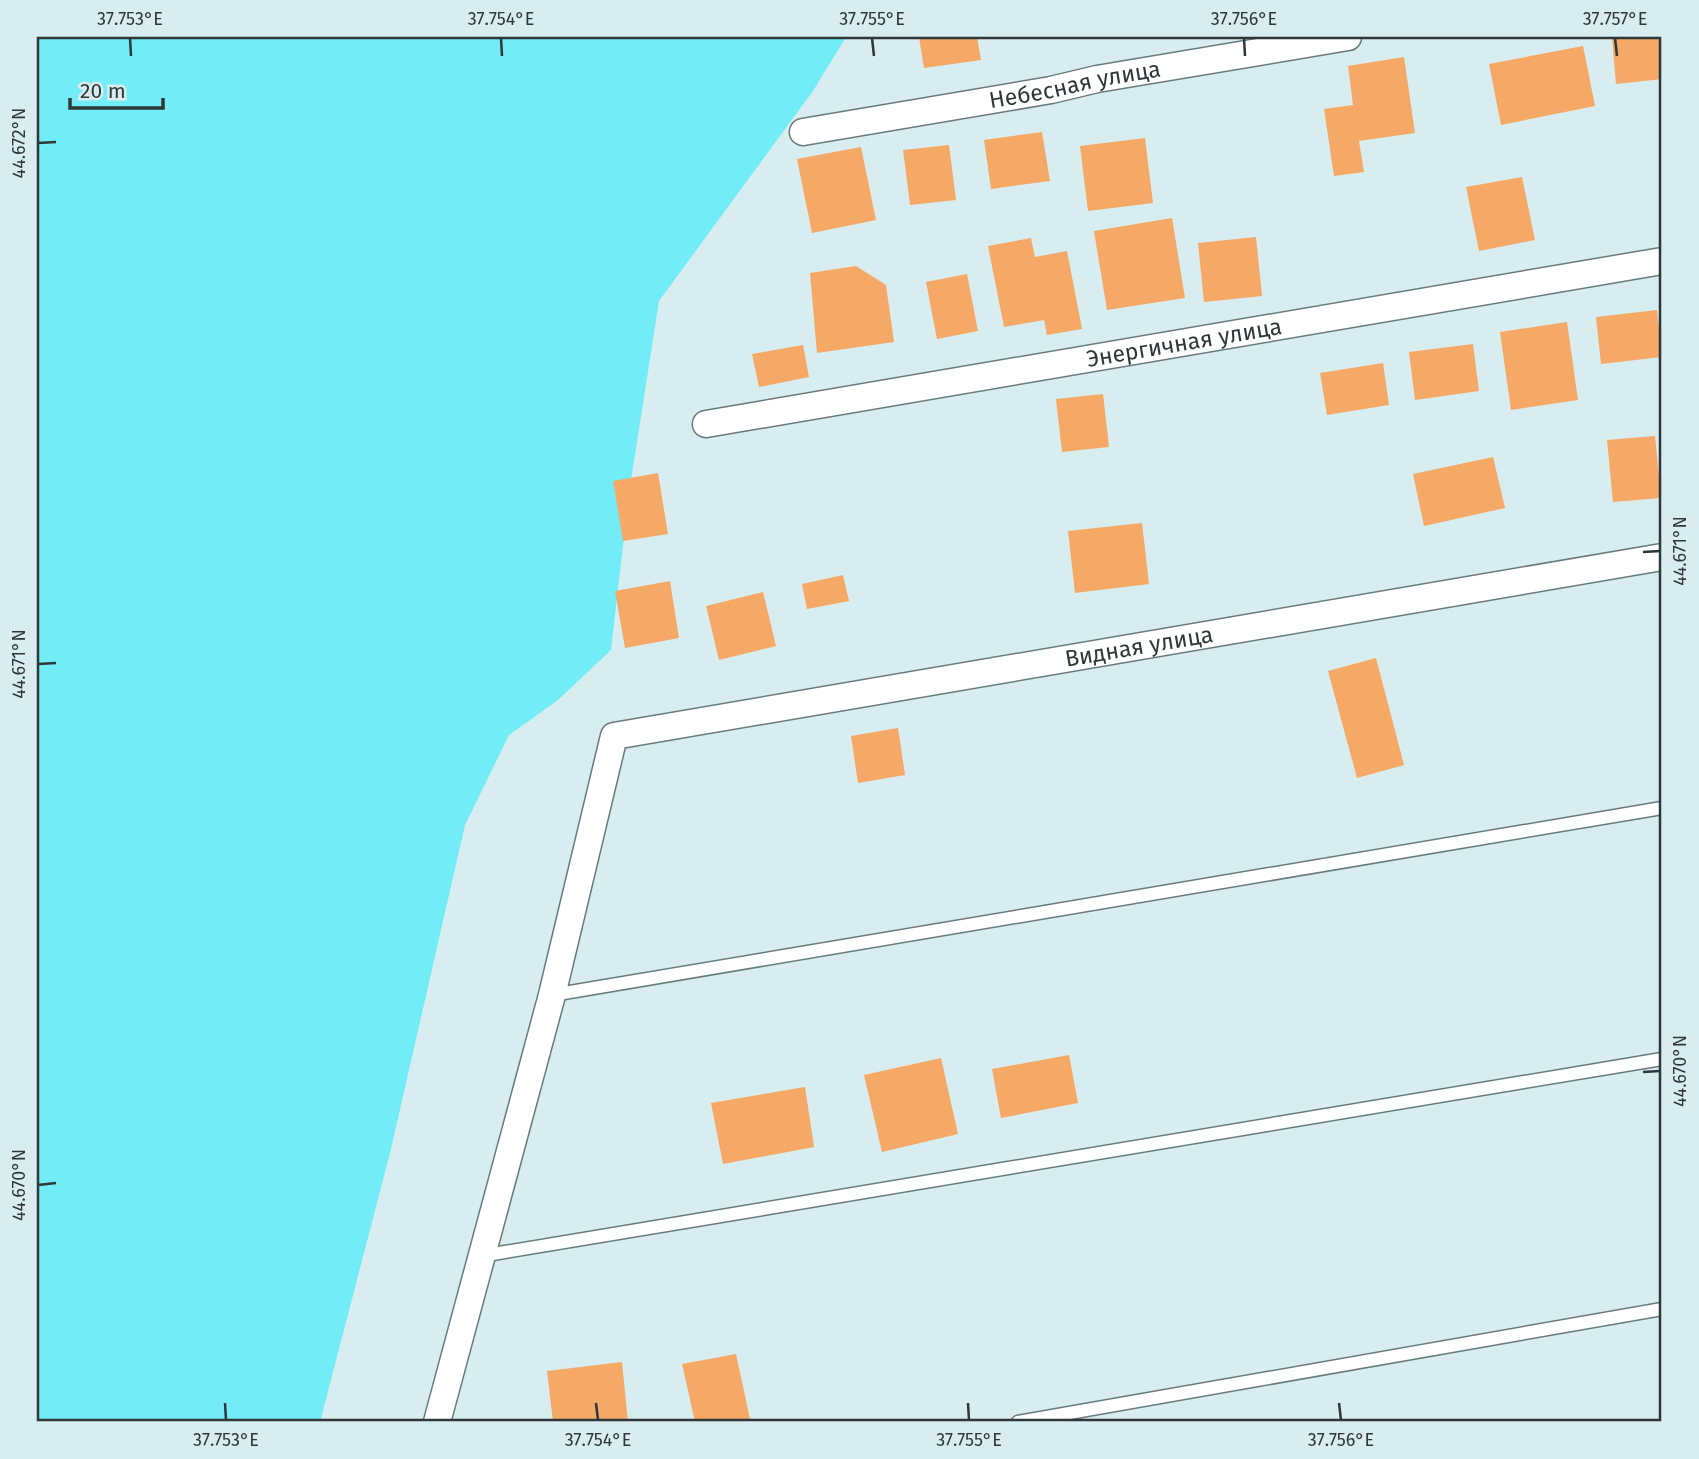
<svg xmlns="http://www.w3.org/2000/svg" width="1699" height="1459" font-family="'Fira Sans',sans-serif">
<rect width="100%" height="100%" fill="#d8edef"/>
<polygon fill="#72ecf6" points="37,37 846,37 813,91 659,301 629,493 611,650 558,700 509,735 465,825 390,1153 320,1422 37,1422"/>
<g fill="#f6a866">
<polygon points="919,37 977,37 981,60 924,68"/>
<polygon points="1620,37 1662,37 1662,79 1616,84 1612,38"/>
<polygon points="1583,46 1595,106 1501,125 1489,64"/>
<polygon points="1404,57 1415,133 1359,141 1364,172 1334,176 1324,109 1353,105 1348,66"/>
<polygon points="1042,132 1050,181 991,189 984,140"/>
<polygon points="1145,138 1153,203 1088,211 1080,146"/>
<polygon points="949,145 956,200 910,205 903,150"/>
<polygon points="861,147 876,220 812,233 797,159"/>
<polygon points="1522,177 1535,240 1479,251 1466,187"/>
<polygon points="1172,218 1185,298 1107,310 1094,231"/>
<polygon points="1256,237 1262,296 1204,302 1198,243"/>
<polygon points="1031,238 1035,257 1067,251 1082,329 1047,335 1044,320 1004,327 988,246"/>
<polygon points="856,266 886,285 894,342 817,353 810,273"/>
<polygon points="967,274 978,331 937,339 926,282"/>
<polygon points="1657,310 1662,357 1601,364 1596,317"/>
<polygon points="1567,322 1578,400 1511,410 1500,332"/>
<polygon points="1473,344 1479,391 1415,400 1409,352"/>
<polygon points="803,345 809,377 759,387 752,354"/>
<polygon points="1383,363 1389,405 1327,415 1320,373"/>
<polygon points="1103,394 1109,447 1062,452 1056,399"/>
<polygon points="1655,436 1661,498 1613,502 1607,440"/>
<polygon points="1493,457 1505,508 1424,526 1413,474"/>
<polygon points="658,473 668,534 623,541 613,481"/>
<polygon points="1142,523 1149,584 1075,593 1068,531"/>
<polygon points="843,575 849,601 807,609 802,584"/>
<polygon points="670,581 679,638 625,648 615,591"/>
<polygon points="763,592 776,646 719,660 706,606"/>
<polygon points="1376,658 1404,765 1357,778 1328,671"/>
<polygon points="898,728 905,775 858,783 851,736"/>
<polygon points="1069,1055 1078,1103 1001,1118 992,1069"/>
<polygon points="941,1058 958,1134 882,1152 864,1075"/>
<polygon points="805,1087 814,1147 723,1164 711,1103"/>
<polygon points="736,1354 750,1419 738,1422 695,1422 682,1364"/>
<polygon points="622,1362 628,1422 553,1422 547,1371"/>
</g>
<g fill="none" stroke-linecap="round" stroke-linejoin="round">
<defs>
<g id="service">
<polyline points="552,995 1662,808"/>
<polyline points="481,1256 1662,1059"/>
<polyline points="1018,1422 1662,1309"/>
</g>
<g id="minor">
<path id="s1" d="M803 132 1051 90 1097 79 1348 37"/>
<path id="s2" d="M706 424 1662 261"/>
<path id="s3" d="M437 1422 552 995 614 736 1662 557"/>
</g>
</defs>
<use href="#service" stroke="#687b7c" stroke-width="15"/>
<use href="#minor" stroke="#687b7c" stroke-width="29"/>
<use href="#service" stroke="#fff" stroke-width="12"/>
<use href="#minor" stroke="#fff" stroke-width="26"/>
</g>
<path fill="none" stroke="#2f3738" stroke-width="2.5" d="M130 38 131 56M501 38 502 56M872 38 874 56M1244 38 1245 56M1615 38 1617 56M38 143 56 142M1643 552 1660 551M38 664 56 663M1643 1072 1660 1071M38 1185 56 1183M225 1403 226 1420M596 1403 598 1420M968 1403 969 1420M1339 1403 1341 1420"/>
<g text-anchor="middle" stroke-width="6" stroke-linejoin="round" paint-order="stroke">
<g font-size="23" fill="#2f3738" stroke="#d8edef">
<text dy="8" stroke="none"><textPath href="#s1" startOffset="276">Небесная улица</textPath></text>
<text dy="8" stroke="none"><textPath href="#s2" startOffset="485">Энергичная улица</textPath></text>
<text dy="8" stroke="none"><textPath href="#s3" startOffset="1241">Видная улица</textPath></text>
</g>
</g>
<rect width="1699" height="1459" fill="none" stroke="#d8edef" stroke-width="77"/>
<path d="M70 98v10h93v-10" fill="none" stroke="#2f3738" stroke-width="3.5"/>
<text x="80" y="98" font-size="21" fill="#2f3738" stroke="#d8edef" stroke-width="5" paint-order="stroke">20 m</text>
<rect x="38" y="38" width="1622" height="1382" fill="none" stroke="#2f3738" stroke-width="2.5"/>
<g font-size="18" text-anchor="middle" fill="#2f3738">
<text x="130" y="25">37.753°E</text>
<text x="501" y="25">37.754°E</text>
<text x="872" y="25">37.755°E</text>
<text x="1244" y="25">37.756°E</text>
<text x="1615" y="25">37.757°E</text>
<text transform="translate(19 143) rotate(-90)" y="6">44.672°N</text>
<text transform="translate(1680 551) rotate(-90)" y="6">44.671°N</text>
<text transform="translate(19 664) rotate(-90)" y="6">44.671°N</text>
<text transform="translate(1680 1071) rotate(-90)" y="6">44.670°N</text>
<text transform="translate(19 1185) rotate(-90)" y="6">44.670°N</text>
<text x="226" y="1446">37.753°E</text>
<text x="598" y="1446">37.754°E</text>
<text x="969" y="1446">37.755°E</text>
<text x="1341" y="1446">37.756°E</text>
</g>
</svg>
